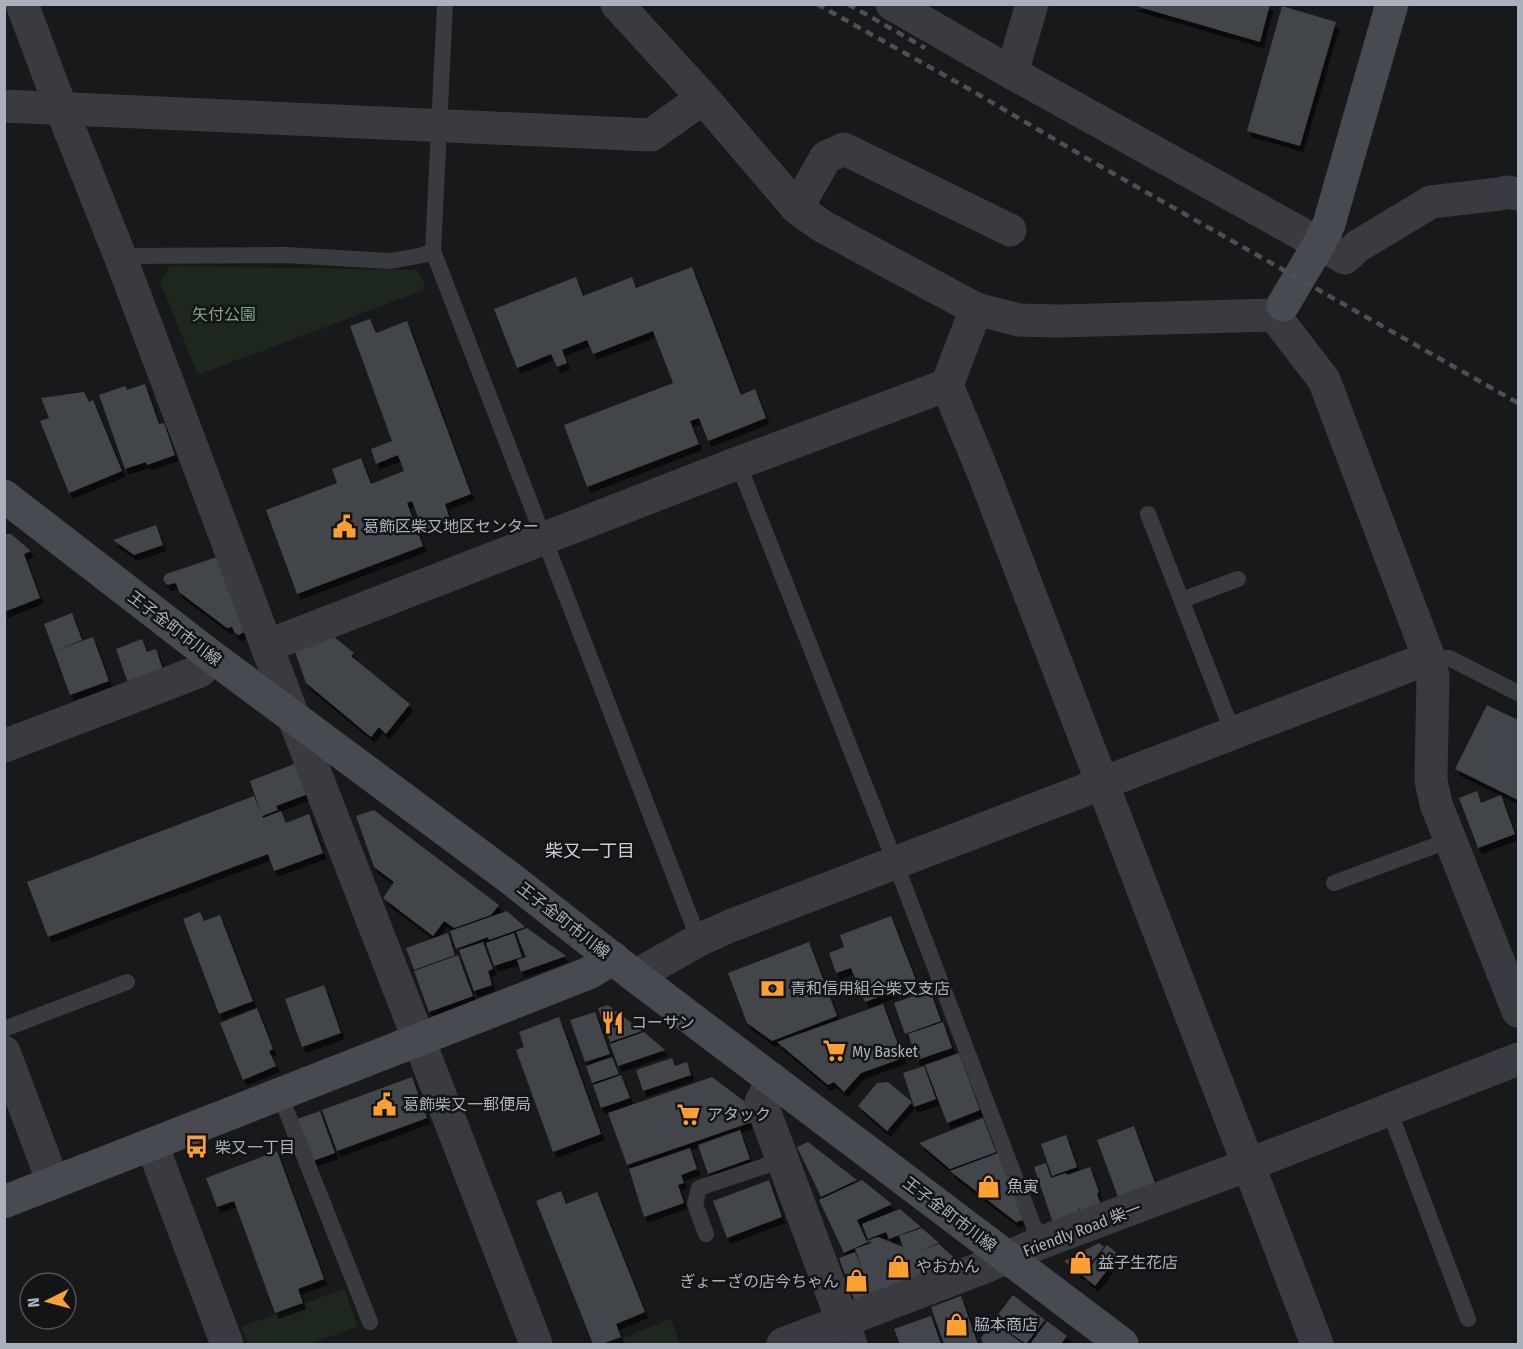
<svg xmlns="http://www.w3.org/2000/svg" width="1523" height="1349" font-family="'Fira Sans Condensed','Noto Sans JP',sans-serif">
<defs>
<filter id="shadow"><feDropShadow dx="3.5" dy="6" stdDeviation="0" flood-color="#0009"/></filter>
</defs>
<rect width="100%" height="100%" fill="#18191b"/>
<g fill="#1e271e">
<polygon points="170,266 418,270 426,289 198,375 160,282"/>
<polygon points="344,1289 358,1326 310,1344 248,1344 241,1327"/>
<polygon points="671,1319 680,1344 606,1344"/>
</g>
<g fill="#424448" filter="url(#shadow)">
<polygon points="1129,4 1270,4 1260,42"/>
<polygon points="1282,6 1336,22 1300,146 1247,131"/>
<polygon points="692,267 741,395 755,389 766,418 708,441 699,418 690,421 699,444 587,487 564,425 673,383 653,331 593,354 587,340 562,350 567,363 557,367 551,354 517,368 494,309 576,277 583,296 632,277 636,288"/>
<polygon points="370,319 376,333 407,321 471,494 445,504 450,520 423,531 412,501 407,503 423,546 297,594 266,510 337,483 332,469 361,458 371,484 404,471 398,455 376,464 371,449 392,441 350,326"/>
<polygon points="145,384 159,424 164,423 175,455 147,465 146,462 125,469 99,395 125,386 127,390"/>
<polygon points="84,392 89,402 93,400 122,471 69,493 40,421 49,418 41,398"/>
<polygon points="156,525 163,545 134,555 113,540"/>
<polygon points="4,534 11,534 31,551 24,554 40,598 4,612"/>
<polygon points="220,556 244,632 239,635 235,633 232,627 227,628 179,592 176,583 167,585 163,579 166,574"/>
<polygon points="72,613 82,640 54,651 44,624"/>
<polygon points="333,636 354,653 351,656 410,704 386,734 379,727 371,737 306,683 294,649"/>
<polygon points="93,637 109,681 70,695 54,651"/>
<polygon points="142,639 147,652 156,649 163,670 128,683 116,649"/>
<polygon points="1487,705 1518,720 1518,800 1455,769"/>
<polygon points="297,763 308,794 276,806 278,810 262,816 263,818 281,811 286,823 309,814 323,853 274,871 268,854 48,937 27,882 254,796 261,813 250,781"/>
<polygon points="1477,791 1481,803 1501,795 1515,834 1478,848 1459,798"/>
<polygon points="374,810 499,905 491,915 454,928 444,921 433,936 383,898 394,882 374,867 356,816"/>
<polygon points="507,911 525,927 489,940 488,937 456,949 450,931"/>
<polygon points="200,912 204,921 220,915 253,1001 219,1014 183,919"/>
<polygon points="891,916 917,983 865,1002 851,968 836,973 829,953 844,947 840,935"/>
<polygon points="527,928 566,956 521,972 517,960 526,957 516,932"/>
<polygon points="448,933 455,955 414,970 406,948"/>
<polygon points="514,933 522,957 494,966 486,943"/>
<polygon points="483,942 493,969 488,971 492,985 474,991 459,950"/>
<polygon points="809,942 837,1016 772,1041 747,1023 728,973"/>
<polygon points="458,955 473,996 429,1012 414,971"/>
<polygon points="324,985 341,1033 302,1047 285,999"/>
<polygon points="930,990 941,1021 905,1034 894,1003"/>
<polygon points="883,1004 903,1058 861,1073 844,1092 834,1082 828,1085 777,1042"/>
<polygon points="608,1005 642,1031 610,1042 598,1008"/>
<polygon points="257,1008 273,1049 269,1051 276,1066 243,1080 220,1023"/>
<polygon points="595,1012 610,1054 585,1062 570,1020"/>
<polygon points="559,1017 601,1134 553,1152 516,1050 524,1047 519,1032"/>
<polygon points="943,1022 952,1048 917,1060 908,1034"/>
<polygon points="644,1032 665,1050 618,1066 610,1044"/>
<polygon points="959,1053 980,1110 947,1123 925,1065"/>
<polygon points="612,1057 619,1074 592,1083 586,1066"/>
<polygon points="672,1058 675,1066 687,1062 691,1075 643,1091 636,1070"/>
<polygon points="924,1066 936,1099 914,1107 903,1073"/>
<polygon points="621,1075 630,1098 601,1108 593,1085"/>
<polygon points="412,1077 427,1118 337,1151 322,1110"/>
<polygon points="712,1077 744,1101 752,1122 627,1165 608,1113"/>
<polygon points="888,1082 912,1102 887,1131 858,1106 877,1083"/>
<polygon points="320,1111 335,1153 313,1161 297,1119"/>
<polygon points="983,1118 996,1152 950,1169 919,1143"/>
<polygon points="1134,1126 1155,1183 1118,1197 1097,1140"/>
<polygon points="740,1130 750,1159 708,1174 698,1145"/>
<polygon points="1066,1135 1077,1167 1052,1176 1041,1144"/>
<polygon points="808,1142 857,1180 821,1197 797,1147"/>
<polygon points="690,1148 697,1169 681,1175 684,1183 678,1185 684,1203 644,1217 629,1169"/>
<polygon points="277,1151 324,1279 298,1289 303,1303 275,1313 234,1201 217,1207 206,1178"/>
<polygon points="998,1153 1023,1220 1016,1222 950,1171"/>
<polygon points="1046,1163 1051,1178 1066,1173 1067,1175 1090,1167 1099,1192 1097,1194 1101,1205 1081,1212 1078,1206 1080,1214 1053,1223 1034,1167"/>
<polygon points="769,1180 782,1217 727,1238 713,1201"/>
<polygon points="862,1180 892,1204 857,1220 866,1240 866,1241 878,1237 903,1247 899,1236 922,1228 939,1243 920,1251 939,1244 961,1264 855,1302 839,1258 855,1252 865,1277 855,1249 871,1243 870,1241 844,1253 819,1200"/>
<polygon points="561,1191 566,1204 597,1192 645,1312 616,1324 621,1337 602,1344 593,1344 536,1201"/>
<polygon points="900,1209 921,1227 889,1239 886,1232 868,1239 862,1224"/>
<polygon points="1099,1243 1104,1247 1081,1275 1064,1261"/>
<polygon points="1107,1245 1119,1255 1095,1286 1083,1276"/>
<polygon points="1013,1295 1045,1320 1026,1344 993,1321"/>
<polygon points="961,1296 978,1344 944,1344 931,1307"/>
<polygon points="931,1316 941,1344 900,1344 894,1329"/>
<polygon points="1047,1321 1067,1336 1061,1344 1030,1344"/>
<polygon points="993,1322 1023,1344 983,1344 981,1338"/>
</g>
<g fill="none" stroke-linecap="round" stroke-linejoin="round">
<g stroke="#393b40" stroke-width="16">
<polyline points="445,4 433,251 699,940"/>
<polyline points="120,256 286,255 390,261 423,255 433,251"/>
<polyline points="738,463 895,862 1040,1243"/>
<polyline points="1148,514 1233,733"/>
<polyline points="1182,600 1238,579"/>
<polyline points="1429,658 1449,658 1518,693"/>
<polyline points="1334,883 1450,840"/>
<polyline points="4,1029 127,982"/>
<polyline points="280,1095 370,1322"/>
<polyline points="1389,1110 1468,1319"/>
<polyline points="706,1234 695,1204 699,1188 782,1160"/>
</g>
<g stroke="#393b40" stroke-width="33">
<polyline points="22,4 61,108 120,256 293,716 419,1040 536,1344"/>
<polyline points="617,4 703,98 797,208 822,226 976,309 1019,320 1059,321 1274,315"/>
<polyline points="892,4 1012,73 1345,258 1358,246 1431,202 1499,194 1507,192 1518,194"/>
<polyline points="1012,73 1032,4"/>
<polyline points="4,106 651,135 703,98"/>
<polyline points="797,208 826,157 844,149 1010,230"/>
<polyline points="976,309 947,385 985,477 1317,1344"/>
<polyline points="1274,315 1324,380 1429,658 1433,676 1431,780 1436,804 1518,1011"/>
<polyline points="267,646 738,463 947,385"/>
<polyline points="4,746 200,671 211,656"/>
<polyline points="635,976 699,940 730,926 1429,658"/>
<polyline points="4,1052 53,1182"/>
<polyline points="773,1080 761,1102 851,1344"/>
<polyline points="152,1145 227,1344"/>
<polyline points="783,1344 987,1266 1040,1243 1248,1165 1518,1059"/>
</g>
<g stroke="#474a51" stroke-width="33">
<polyline points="1283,305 1319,244 1329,224 1392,4"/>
<polyline points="4,496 211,656 510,878 635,976 1122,1344"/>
<polyline points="4,1202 589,973 613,958"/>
</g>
<g stroke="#4c4f55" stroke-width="4.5" stroke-dasharray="8 6" stroke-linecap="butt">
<polyline points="817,4 969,89 1100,166 1518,403"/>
<polyline points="848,4 925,48"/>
</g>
</g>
<defs>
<symbol id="civic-bare" viewBox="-9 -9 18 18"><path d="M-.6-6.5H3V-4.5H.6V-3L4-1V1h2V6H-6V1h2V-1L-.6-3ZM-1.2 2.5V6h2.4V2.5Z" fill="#ff9f2d" stroke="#131416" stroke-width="2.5" paint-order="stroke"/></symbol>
<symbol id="bank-bare" viewBox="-9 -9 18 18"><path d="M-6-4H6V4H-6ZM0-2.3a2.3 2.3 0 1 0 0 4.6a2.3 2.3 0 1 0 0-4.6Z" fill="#ff9f2d" stroke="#131416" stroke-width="2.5" paint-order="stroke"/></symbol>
<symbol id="restaurant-bare" viewBox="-9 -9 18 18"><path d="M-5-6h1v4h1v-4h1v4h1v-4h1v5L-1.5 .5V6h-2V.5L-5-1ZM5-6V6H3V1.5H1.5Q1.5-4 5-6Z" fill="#ff9f2d" stroke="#131416" stroke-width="2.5" paint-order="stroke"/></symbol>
<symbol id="supermarket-bare" viewBox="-9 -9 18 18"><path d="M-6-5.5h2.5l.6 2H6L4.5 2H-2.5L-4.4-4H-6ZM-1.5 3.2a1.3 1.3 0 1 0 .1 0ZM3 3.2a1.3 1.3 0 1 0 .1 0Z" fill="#ff9f2d" stroke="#131416" stroke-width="2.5" paint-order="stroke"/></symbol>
<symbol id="bus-bare" viewBox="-9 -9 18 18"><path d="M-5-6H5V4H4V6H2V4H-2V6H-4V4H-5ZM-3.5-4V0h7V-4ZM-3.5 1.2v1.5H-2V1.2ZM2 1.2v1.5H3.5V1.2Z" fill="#ff9f2d" stroke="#131416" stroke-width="2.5" paint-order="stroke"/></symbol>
<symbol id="shop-bare" viewBox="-9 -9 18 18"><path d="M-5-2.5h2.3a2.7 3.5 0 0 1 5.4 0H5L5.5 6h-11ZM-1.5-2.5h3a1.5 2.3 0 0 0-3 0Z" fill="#ff9f2d" stroke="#131416" stroke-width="2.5" paint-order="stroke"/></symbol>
</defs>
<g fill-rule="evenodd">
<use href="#civic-bare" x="328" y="510" width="33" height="33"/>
<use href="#bank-bare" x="756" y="972" width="33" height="33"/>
<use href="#restaurant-bare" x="596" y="1006" width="33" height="33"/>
<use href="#supermarket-bare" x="818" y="1034" width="33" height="33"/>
<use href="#civic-bare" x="368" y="1088" width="33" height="33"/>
<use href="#supermarket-bare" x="672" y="1098" width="33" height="33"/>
<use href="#bus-bare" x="180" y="1130" width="33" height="33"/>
<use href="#shop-bare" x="972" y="1170" width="33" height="33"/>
<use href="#shop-bare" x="1064" y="1246" width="33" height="33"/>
<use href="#shop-bare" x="882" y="1250" width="33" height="33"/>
<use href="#shop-bare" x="840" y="1264" width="33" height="33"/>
<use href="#shop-bare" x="940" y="1308" width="33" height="33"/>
</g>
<g text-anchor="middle" stroke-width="5" stroke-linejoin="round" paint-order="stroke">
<g font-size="16" fill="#82a880" stroke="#131416">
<text x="224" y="320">矢付公園</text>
</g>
<g font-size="16" fill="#aab1bc" stroke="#131416" text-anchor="start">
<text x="363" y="532">葛飾区柴又地区センター</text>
<text x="790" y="994">青和信用組合柴又支店</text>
<text x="631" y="1028">コーサン</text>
<text x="852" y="1057">My Basket</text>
<text x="403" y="1110">葛飾柴又一郵便局</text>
<text x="707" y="1120">アタック</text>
<text x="215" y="1153">柴又一丁目</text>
<text x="1007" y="1192">魚寅</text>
<text x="1098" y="1268">益子生花店</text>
<text x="916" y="1272">やおかん</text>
<text x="839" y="1287" text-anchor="end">ぎょーざの店今ちゃん</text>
<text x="974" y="1330">脇本商店</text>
</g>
<g font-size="16" fill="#aab1bc" stroke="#131416">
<text transform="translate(175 628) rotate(37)" y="6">王子金町市川線</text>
<text transform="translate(564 920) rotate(38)" y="6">王子金町市川線</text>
<text transform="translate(950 1214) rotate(37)" y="6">王子金町市川線</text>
<text transform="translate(1082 1229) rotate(-21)" y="6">Friendly Road 柴一</text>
</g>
<g font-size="18" fill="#cbd0d7" stroke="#131416">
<text x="590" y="857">柴又一丁目</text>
</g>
</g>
<rect width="1523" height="1349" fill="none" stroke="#aab1bc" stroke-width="12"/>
<g transform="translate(48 1301) rotate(264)"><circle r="28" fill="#131416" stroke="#4f5358" stroke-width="1.5"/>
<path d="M0-4.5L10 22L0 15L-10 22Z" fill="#ff9f2d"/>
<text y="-9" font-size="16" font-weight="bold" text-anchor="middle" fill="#aab1bc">N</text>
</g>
</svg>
